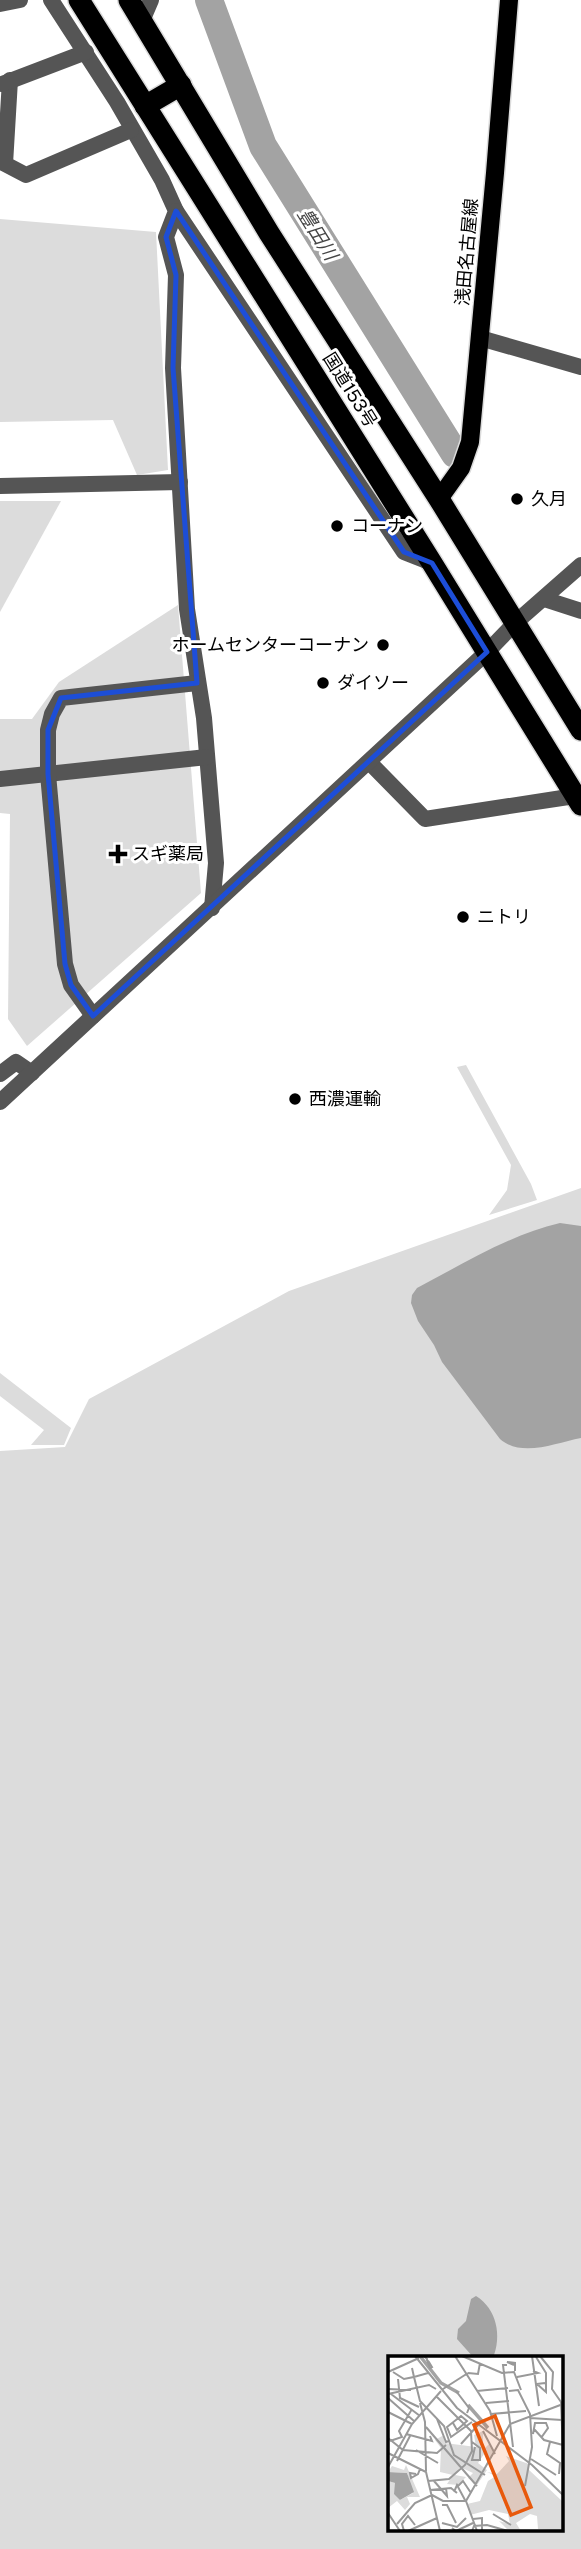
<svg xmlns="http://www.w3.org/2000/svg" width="581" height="2549" font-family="'Public Sans','Noto Sans JP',sans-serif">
<rect width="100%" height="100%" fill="#fff"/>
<g fill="#dcdcdc" fill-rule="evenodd">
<polygon points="0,219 156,232 168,470 137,475 113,420 0,422"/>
<polygon points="0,501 61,501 0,612"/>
<polygon points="178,605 201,893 27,1046 8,1019 10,814 0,813 0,719 32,719 59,682"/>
<polygon points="466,1065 531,1184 537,1200 489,1215 507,1190 511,1165 457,1067"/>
<path d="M581 1188V2549H0V1451L65 1447 89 1399 289 1291ZM390 2358H562V2530H390Z"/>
<polygon points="0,1373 71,1428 64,1445 31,1445 44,1430 0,1396"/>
</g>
<g fill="#a3a3a3">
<path d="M560 1223 581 1226V1438C555 1443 522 1458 500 1439L442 1362 434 1345 418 1321 411 1303 412 1295 417 1288C463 1264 509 1235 560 1223Z"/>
<path d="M476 2296C497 2309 502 2336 493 2358H474L457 2339 458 2329 466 2321 471 2299Z"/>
</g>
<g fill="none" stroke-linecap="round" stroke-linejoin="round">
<polyline stroke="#a3a3a3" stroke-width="28" points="209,0 263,146 455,454"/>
<defs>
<polyline id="major" points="439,499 461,468 470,442 495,173 509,0"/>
<g id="highway">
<polyline points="79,0 432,563 581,805"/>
<polyline points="129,0 269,233 439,499 581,730"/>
<polyline points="145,106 181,85"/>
</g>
</defs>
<use href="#major" stroke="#dbdbdb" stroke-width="21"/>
<use href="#highway" stroke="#dbdbdb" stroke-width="24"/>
<g stroke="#555" stroke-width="16">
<polyline points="51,0 117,102 162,180 176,211 166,237 176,275 173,368 187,609 204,718 216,863 212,908"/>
<polyline points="0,4 20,0"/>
<polyline points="142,21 151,0"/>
<polyline points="10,80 5,164 26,175 131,130"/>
<polyline points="2,84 86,52"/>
<polyline points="176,211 404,552 432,563"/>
<polyline points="480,338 581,367"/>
<polyline points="0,486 180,482"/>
<polyline points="544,599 581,611"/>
<polyline points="369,762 425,819 575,796"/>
<polyline points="0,779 207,757"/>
<polyline points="93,1016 71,985 65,964 48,774 48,730 52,714 61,698 197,683"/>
<polyline points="0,1074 16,1062 32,1073"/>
<polyline points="0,1102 487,652 515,623 581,565"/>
</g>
<use href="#major" stroke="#000" stroke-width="18"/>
<use href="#highway" stroke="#000" stroke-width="21"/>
</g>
<path fill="none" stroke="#1d4ed8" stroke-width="5" stroke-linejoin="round" d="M176 211 404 552 432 563 487 652 93 1016 71 985 65 964 48 774V730L61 698 197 683 173 368 176 275 166 237Z"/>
<g fill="#000" stroke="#fff" stroke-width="2.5">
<circle cx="517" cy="499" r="7"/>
<circle cx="337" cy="526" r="7"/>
<circle cx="383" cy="645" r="7"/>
<circle cx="323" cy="683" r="7"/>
<path d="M114.5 843.5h7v7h7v7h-7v7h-7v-7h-7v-7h7z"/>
<circle cx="463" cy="917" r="7"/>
<circle cx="295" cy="1099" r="7"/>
</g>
<g text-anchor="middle" stroke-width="6" stroke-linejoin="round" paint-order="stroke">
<g font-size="18" fill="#000" stroke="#fff">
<text transform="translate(467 252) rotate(-85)" y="6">浅田名古屋線</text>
<text transform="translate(350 390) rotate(58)" y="6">国道153号</text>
</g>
<g font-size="18" fill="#000" stroke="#fff" text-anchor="start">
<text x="531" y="505">久月</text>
<text x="351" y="532">コーナン</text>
<text x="369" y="651" text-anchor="end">ホームセンターコーナン</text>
<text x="337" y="689">ダイソー</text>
<text x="132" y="860">スギ薬局</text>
<text x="477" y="923">ニトリ</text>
<text x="309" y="1105">西濃運輸</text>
</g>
<g font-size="19" font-style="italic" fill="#444" stroke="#fff">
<text transform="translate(318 234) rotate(58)" y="7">豊田川</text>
</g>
</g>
<g transform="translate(388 2356)">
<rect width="175" height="175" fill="#fff"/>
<path d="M95 75V94L101 88 106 98 101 105 96 98 90 107 99 114 89 129 80 122 85 117 72 111 67 119 78 121 70 129 59 128 65 119 52 116 53 92 47 84 56 79 57 87 88 91 86 79ZM118 100 141 108 140 113 174 145 175 175 150 173 149 160 142 158 128 167 133 175H121L111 165 122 168 120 158 101 154 82 159 79 148 92 145 100 125 108 120 99 116 109 118 121 105ZM18 109 32 141H19L22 148 17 154 9 145 0 152V125L7 127 12 144 25 137 19 117 0 116 4 110 16 114Z" fill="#dcdcdc"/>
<path d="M0 116 19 117 26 136 12 144 6 138 7 127 0 125Z" fill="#a3a3a3"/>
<path fill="none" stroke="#a3a3a3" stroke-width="3.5" d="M32 0 53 27 71 37M80 49 100 72"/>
<path fill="none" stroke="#999" stroke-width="2" d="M27 0 69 52 144 109 175 139M36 0 39 3V4L41 6 44 11 42 12 39 4M67 0 102 55 109 80M74 0 114 17 126 16 133 34M144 0 151 50M152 0 165 16 164 33 173 46 175 96M148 1 158 17V36L149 28 157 27M119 9H115L125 91M126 9 119 6 127 7V15M24 12 26 21 40 17M0 16 31 2M5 16 16 23 26 21 32 45 56 70 66 99 97 119M80 17 90 18 92 7M129 21 150 17 145 15M10 23 12 42 31 51M0 33 23 34M55 33 80 17M68 35 81 52 79 57M89 35 120 32M121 35 130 34 142 58 144 91 137 130M0 38 41 29 48 33M3 38 32 60M0 42 26 65M32 47 37 66 38 115M98 47 121 45M0 56 24 68M103 58 138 55M142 62 174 64M49 63 58 86 61 85M65 67 69 74 79 65 73 60 59 71 63 81 84 66M38 71 89 130M146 73 156 84 175 89M95 75 107 98M18 78 44 85 42 80M145 78 147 67H158L160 72 153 82M0 82 15 94 49 97 58 89M2 85 14 81 11 75 24 53M84 86 92 92V104H84L87 91M162 86 159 98 172 107 171 118M73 88 90 69M28 94 50 107M0 97 38 116 52 175M143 103 168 119M9 105 22 80M0 111 24 68 53 35M28 118 22 117 23 122 30 118 32 113M40 125 61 123 77 109 84 95 83 75 48 40M46 125 59 140 58 132M70 130 75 125 83 137M42 134 63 132 69 137M66 136 69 129 77 144M44 139 55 145H78L122 68 175 48M78 145 89 175M54 149H59L68 167M0 157 12 175M105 158 123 169M85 163 94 162V175M54 167 69 171 78 162M9 168 27 147 44 139M64 172 68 175 85 167M16 175 14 168 20 160 27 169M20 175 49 162M84 175 86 170 99 169 120 175"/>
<path fill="#e8590c" fill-opacity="0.15" stroke="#e8590c" stroke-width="3.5" d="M107 60 143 151 123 159 86 69Z"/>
<rect width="175" height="175" fill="none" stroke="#000" stroke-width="3.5"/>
</g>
</svg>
